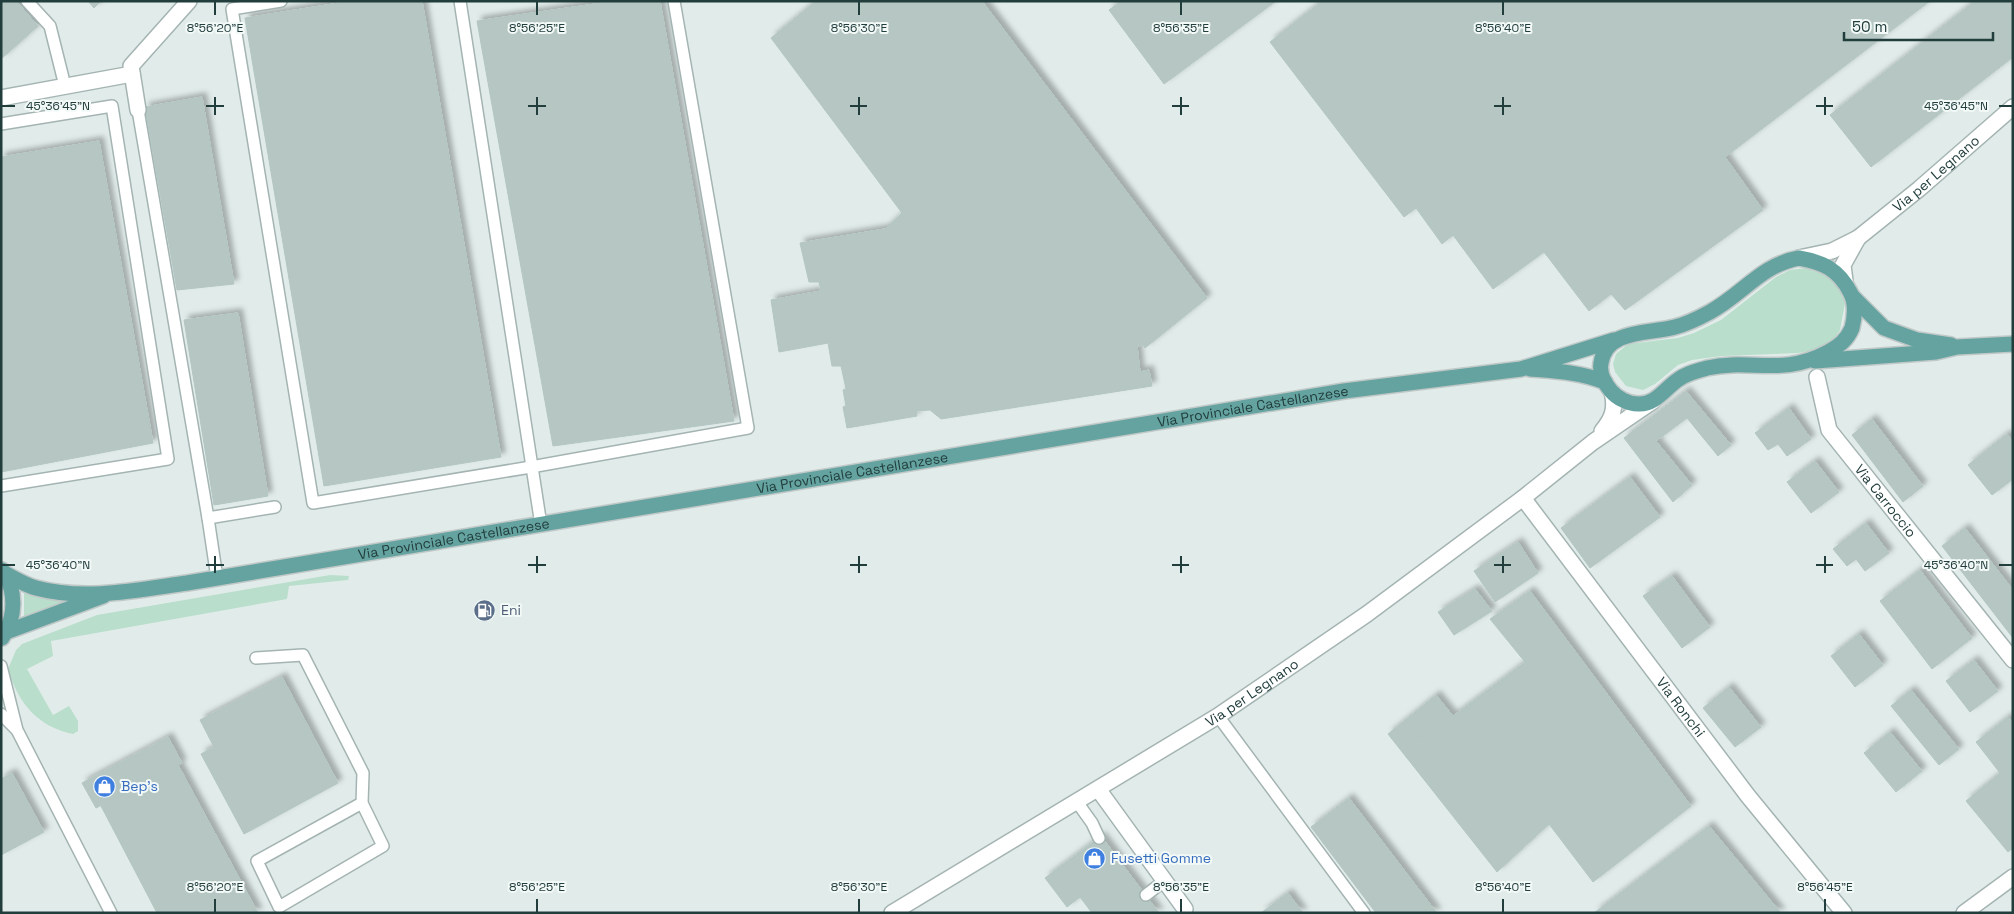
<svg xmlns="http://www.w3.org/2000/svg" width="2014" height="914" font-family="'Space Grotesk',sans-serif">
<defs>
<filter id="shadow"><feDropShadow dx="4.5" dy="-4.5" stdDeviation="2.5" flood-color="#0004"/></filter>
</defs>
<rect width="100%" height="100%" fill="#e1ecea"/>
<g fill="#b9decb">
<polygon points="1806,268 1825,275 1839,288 1845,303 1840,330 1831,343 1816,350 1798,353 1721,356 1692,360 1678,365 1655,384 1643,390 1626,386 1615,372 1613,364 1616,354 1628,344 1678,338 1694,333 1721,320 1776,277 1790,270"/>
<path d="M330 575 349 576 348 580 289 586 287 599 51 641 53 656 27 669 53 715 69 706 78 721V731L73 734C38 727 18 703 8 669L16 650 22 644 97 615Z"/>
<polygon points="27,590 63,600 63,605 26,617 24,616 24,593"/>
</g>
<g fill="#b6c7c3" stroke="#b3c6c2" filter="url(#shadow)">
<polygon points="1,1 16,1 38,26 1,59"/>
<polygon points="88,1 101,1 94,8"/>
<polygon points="352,1 422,1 501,457 324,486 245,18"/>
<polygon points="616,1 660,1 734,421 553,446 477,21"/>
<polygon points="816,1 982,1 1207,298 1145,348 1143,345 1137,346 1140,372 1149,370 1152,386 941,419 930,410 916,411 917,416 847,428 843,407 846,406 843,390 846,389 841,366 832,366 828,343 779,352 771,300 821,291 819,282 809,282 800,243 885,229 902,213 771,38"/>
<polygon points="1121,1 1276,1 1164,84 1109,10"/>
<polygon points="1322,1 1930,1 1725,157 1763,210 1625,310 1611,294 1589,311 1544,252 1493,289 1453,235 1442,244 1416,208 1404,217 1270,42"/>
<polygon points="1975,1 2013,1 2013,57 1871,167 1830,115"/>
<polygon points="202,97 234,284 177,290 145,107"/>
<polygon points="99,141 153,443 1,472 1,157"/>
<polygon points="238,313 268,496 214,505 184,320"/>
<polygon points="1686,391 1731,445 1718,456 1687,418 1656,441 1692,485 1673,502 1624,438"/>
<polygon points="1789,408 1811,439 1787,456 1778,444 1768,450 1755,433"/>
<polygon points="1872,419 1923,486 1903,502 1852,435"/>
<polygon points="2007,434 2013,442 2013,479 1992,495 1968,465"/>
<polygon points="1815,461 1839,492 1811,513 1787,482"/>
<polygon points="1630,477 1660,517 1590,568 1561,528"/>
<polygon points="1866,523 1889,553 1865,571 1856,559 1847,566 1833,549"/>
<polygon points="1965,528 2013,590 2013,638 1942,546"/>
<polygon points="1518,542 1538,573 1495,602 1474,571"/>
<polygon points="1920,570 1972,638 1932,669 1880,601"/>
<polygon points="1672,576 1710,627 1682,648 1643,596"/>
<polygon points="1475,589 1492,611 1454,635 1438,612"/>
<polygon points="1530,591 1691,806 1593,882 1549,824 1497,872 1388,734 1436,695 1453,716 1525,662 1490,619"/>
<polygon points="1859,634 1883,665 1855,687 1831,656"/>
<polygon points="1974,660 1998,691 1970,712 1946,681"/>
<polygon points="282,677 338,783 244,834 201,754 214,747 200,720"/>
<polygon points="1729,687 1761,727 1735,747 1703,708"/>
<polygon points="1911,690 1959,749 1939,765 1891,706"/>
<polygon points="2008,717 2013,723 2013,848 2008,852 1966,801 2000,773 1976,742"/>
<polygon points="1890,732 1922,771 1896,792 1864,753"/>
<polygon points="1421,735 1429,745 1416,756 1407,746"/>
<polygon points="168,737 182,763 96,808 82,783"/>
<polygon points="178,765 258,913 157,913 101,806"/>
<polygon points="12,773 44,832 1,855 1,779"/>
<polygon points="1349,798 1437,913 1376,913 1311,827"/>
<polygon points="1709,826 1781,913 1594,913"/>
<polygon points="1101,836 1159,913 1092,913 1080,897 1067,907 1045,878"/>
<polygon points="1288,893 1303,913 1261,913"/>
</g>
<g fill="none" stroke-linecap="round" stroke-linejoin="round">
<defs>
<g id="service">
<polyline points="27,1 50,26 63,78"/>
<polyline points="281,1 232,9 313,503 531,467 748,428 674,1"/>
<polyline points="460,1 541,525"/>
<polyline points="138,110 208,518 275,507"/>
<polyline points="1,124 112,106 168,459 1,486"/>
<polyline points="208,518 217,578"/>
<polyline points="256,658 303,655 363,773 362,803 383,846 279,907 257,861 362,803"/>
<polyline points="1,666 17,730 111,913"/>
<polyline points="1,714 16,729"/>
<polyline points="1218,716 1364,913"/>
<polyline points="1077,802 1092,823 1099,838"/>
<polyline points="1146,895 1164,881"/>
</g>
<polyline id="pedestrian" points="1,98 132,74"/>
<g id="minor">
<polyline points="138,110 131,66 189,1"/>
<path id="s1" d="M1799 258 1832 251 1858 238 1919 189 2013 107"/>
<polyline points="1845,281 1843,265 1858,238"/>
<path id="s2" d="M1817 377 1829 430 2013 660"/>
<path id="s3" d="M1523 498 1748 796 1844 913"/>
<polyline points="1098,789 1185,909"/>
<polyline points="1964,913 2013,877"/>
</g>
<g id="tertiary">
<path d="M1602 431C1613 418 1616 408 1612 392"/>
<path id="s4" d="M892 913 1218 716 1367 614 1523 498 1593 442 1653 401"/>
</g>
<g id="primary">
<path d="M1799 258C1823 262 1839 270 1850 292 1856 302 1855 317 1852 328 1847 340 1839 346 1828 352 1781 377 1752 358 1707 368 1697 371 1687 373 1679 379 1665 388 1656 405 1638 404 1628 404 1617 398 1611 391 1605 384 1599 373 1601 363 1606 329 1649 334 1675 327 1687 324 1699 318 1710 312 1743 294 1761 265 1799 258Z"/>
<polyline points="1852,296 1884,328 1917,340 1951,345"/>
<polyline points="1815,361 1936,352 1957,347 2013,344"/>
<path d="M1530 369C1555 371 1580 372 1605 382"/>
<path d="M2 570C17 590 16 618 2 638"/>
<path id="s5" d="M4 573C14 578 25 585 36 588 85 601 137 590 187 583L1344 391 1521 369 1614 340"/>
<polyline points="6,632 103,596"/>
</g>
</defs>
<use href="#service" stroke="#a4b4b2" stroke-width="14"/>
<use href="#pedestrian" stroke="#a4b4b2" stroke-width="18"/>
<use href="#minor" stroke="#a4b4b2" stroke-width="18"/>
<use href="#tertiary" stroke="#a4b4b2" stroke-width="18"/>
<use href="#primary" stroke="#c1c9c8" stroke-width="18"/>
<use href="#service" stroke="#fff" stroke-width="11"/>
<use href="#pedestrian" stroke="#fff" stroke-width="15"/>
<use href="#minor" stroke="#fff" stroke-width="15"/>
<use href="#tertiary" stroke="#fff" stroke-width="15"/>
<use href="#primary" stroke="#64a3a0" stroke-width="15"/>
</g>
<path fill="none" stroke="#213d3c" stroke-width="2" d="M215 2V15M537 2V15M859 2V15M1181 2V15M1503 2V15M215 97V115M537 97V115M859 97V115M1181 97V115M1503 97V115M1825 97V115M2 106H15M206 106H224M528 106H546M850 106H867M1172 106H1189M1494 106H1511M1816 106H1833M1999 106H2012M215 556V573M537 556V573M859 556V573M1181 556V573M1503 556V573M1825 556V573M2 565H15M206 565H224M528 565H546M850 565H867M1172 565H1189M1494 565H1511M1816 565H1833M1999 565H2012M215 899V912M537 899V912M859 899V912M1181 899V912M1503 899V912M1825 899V912"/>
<defs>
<symbol id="fuel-disc" viewBox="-11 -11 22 22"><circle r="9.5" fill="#5c6f8a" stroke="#f2f9f7"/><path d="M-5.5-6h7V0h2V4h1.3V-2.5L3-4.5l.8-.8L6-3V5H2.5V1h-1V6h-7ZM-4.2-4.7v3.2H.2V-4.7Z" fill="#fff"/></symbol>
<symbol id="shop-disc" viewBox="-11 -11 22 22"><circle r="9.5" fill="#3f7fe0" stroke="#f2f9f7"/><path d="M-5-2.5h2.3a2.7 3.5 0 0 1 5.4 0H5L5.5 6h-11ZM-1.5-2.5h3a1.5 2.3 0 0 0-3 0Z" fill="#fff"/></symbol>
</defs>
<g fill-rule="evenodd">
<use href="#fuel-disc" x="472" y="598" width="25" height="25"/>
<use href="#shop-disc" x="92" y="774" width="25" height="25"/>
<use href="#shop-disc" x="1082" y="846" width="25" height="25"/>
</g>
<g text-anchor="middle" stroke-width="4" stroke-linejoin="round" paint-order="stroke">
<g font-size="14" fill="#213d3c" stroke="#f2f9f7">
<text dy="5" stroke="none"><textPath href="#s1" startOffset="164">Via per Legnano</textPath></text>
<text dy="5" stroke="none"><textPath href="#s5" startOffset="1268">Via Provinciale Castellanzese</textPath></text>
<text dy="5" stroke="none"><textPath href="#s5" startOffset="862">Via Provinciale Castellanzese</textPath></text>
<text dy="5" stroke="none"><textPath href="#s2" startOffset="145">Via Carroccio</textPath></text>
<text dy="5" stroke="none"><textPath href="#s5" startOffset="458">Via Provinciale Castellanzese</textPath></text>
<text dy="5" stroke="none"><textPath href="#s4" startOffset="422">Via per Legnano</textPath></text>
<text dy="5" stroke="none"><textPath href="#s3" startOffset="262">Via Ronchi</textPath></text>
</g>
<g font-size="14" fill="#4e5e75" stroke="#f2f9f7" text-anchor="start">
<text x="501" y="615">Eni</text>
</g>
<g font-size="14" fill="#366cbe" stroke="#f2f9f7" text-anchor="start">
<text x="121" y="791">Bep's</text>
<text x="1111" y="863">Fusetti Gomme</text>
</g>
</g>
<g font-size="12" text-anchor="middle" fill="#213d3c" stroke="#f2f9f7" stroke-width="4" stroke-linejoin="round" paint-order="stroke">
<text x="215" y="32">8°56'20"E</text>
<text x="537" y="32">8°56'25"E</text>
<text x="859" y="32">8°56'30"E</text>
<text x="1181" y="32">8°56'35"E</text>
<text x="1503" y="32">8°56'40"E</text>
<text x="58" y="110">45°36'45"N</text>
<text x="1956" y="110">45°36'45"N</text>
<text x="58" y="569">45°36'40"N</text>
<text x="1956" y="569">45°36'40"N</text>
<text x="215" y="891">8°56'20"E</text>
<text x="537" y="891">8°56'25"E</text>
<text x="859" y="891">8°56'30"E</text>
<text x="1181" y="891">8°56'35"E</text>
<text x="1503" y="891">8°56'40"E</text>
<text x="1825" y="891">8°56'45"E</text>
</g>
<rect width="2014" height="914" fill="none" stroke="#213d3c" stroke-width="5"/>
<path d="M1844 32v8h149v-8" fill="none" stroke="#213d3c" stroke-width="2.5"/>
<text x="1852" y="32" font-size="15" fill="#213d3c" stroke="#f2f9f7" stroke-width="4" paint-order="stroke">50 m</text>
</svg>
